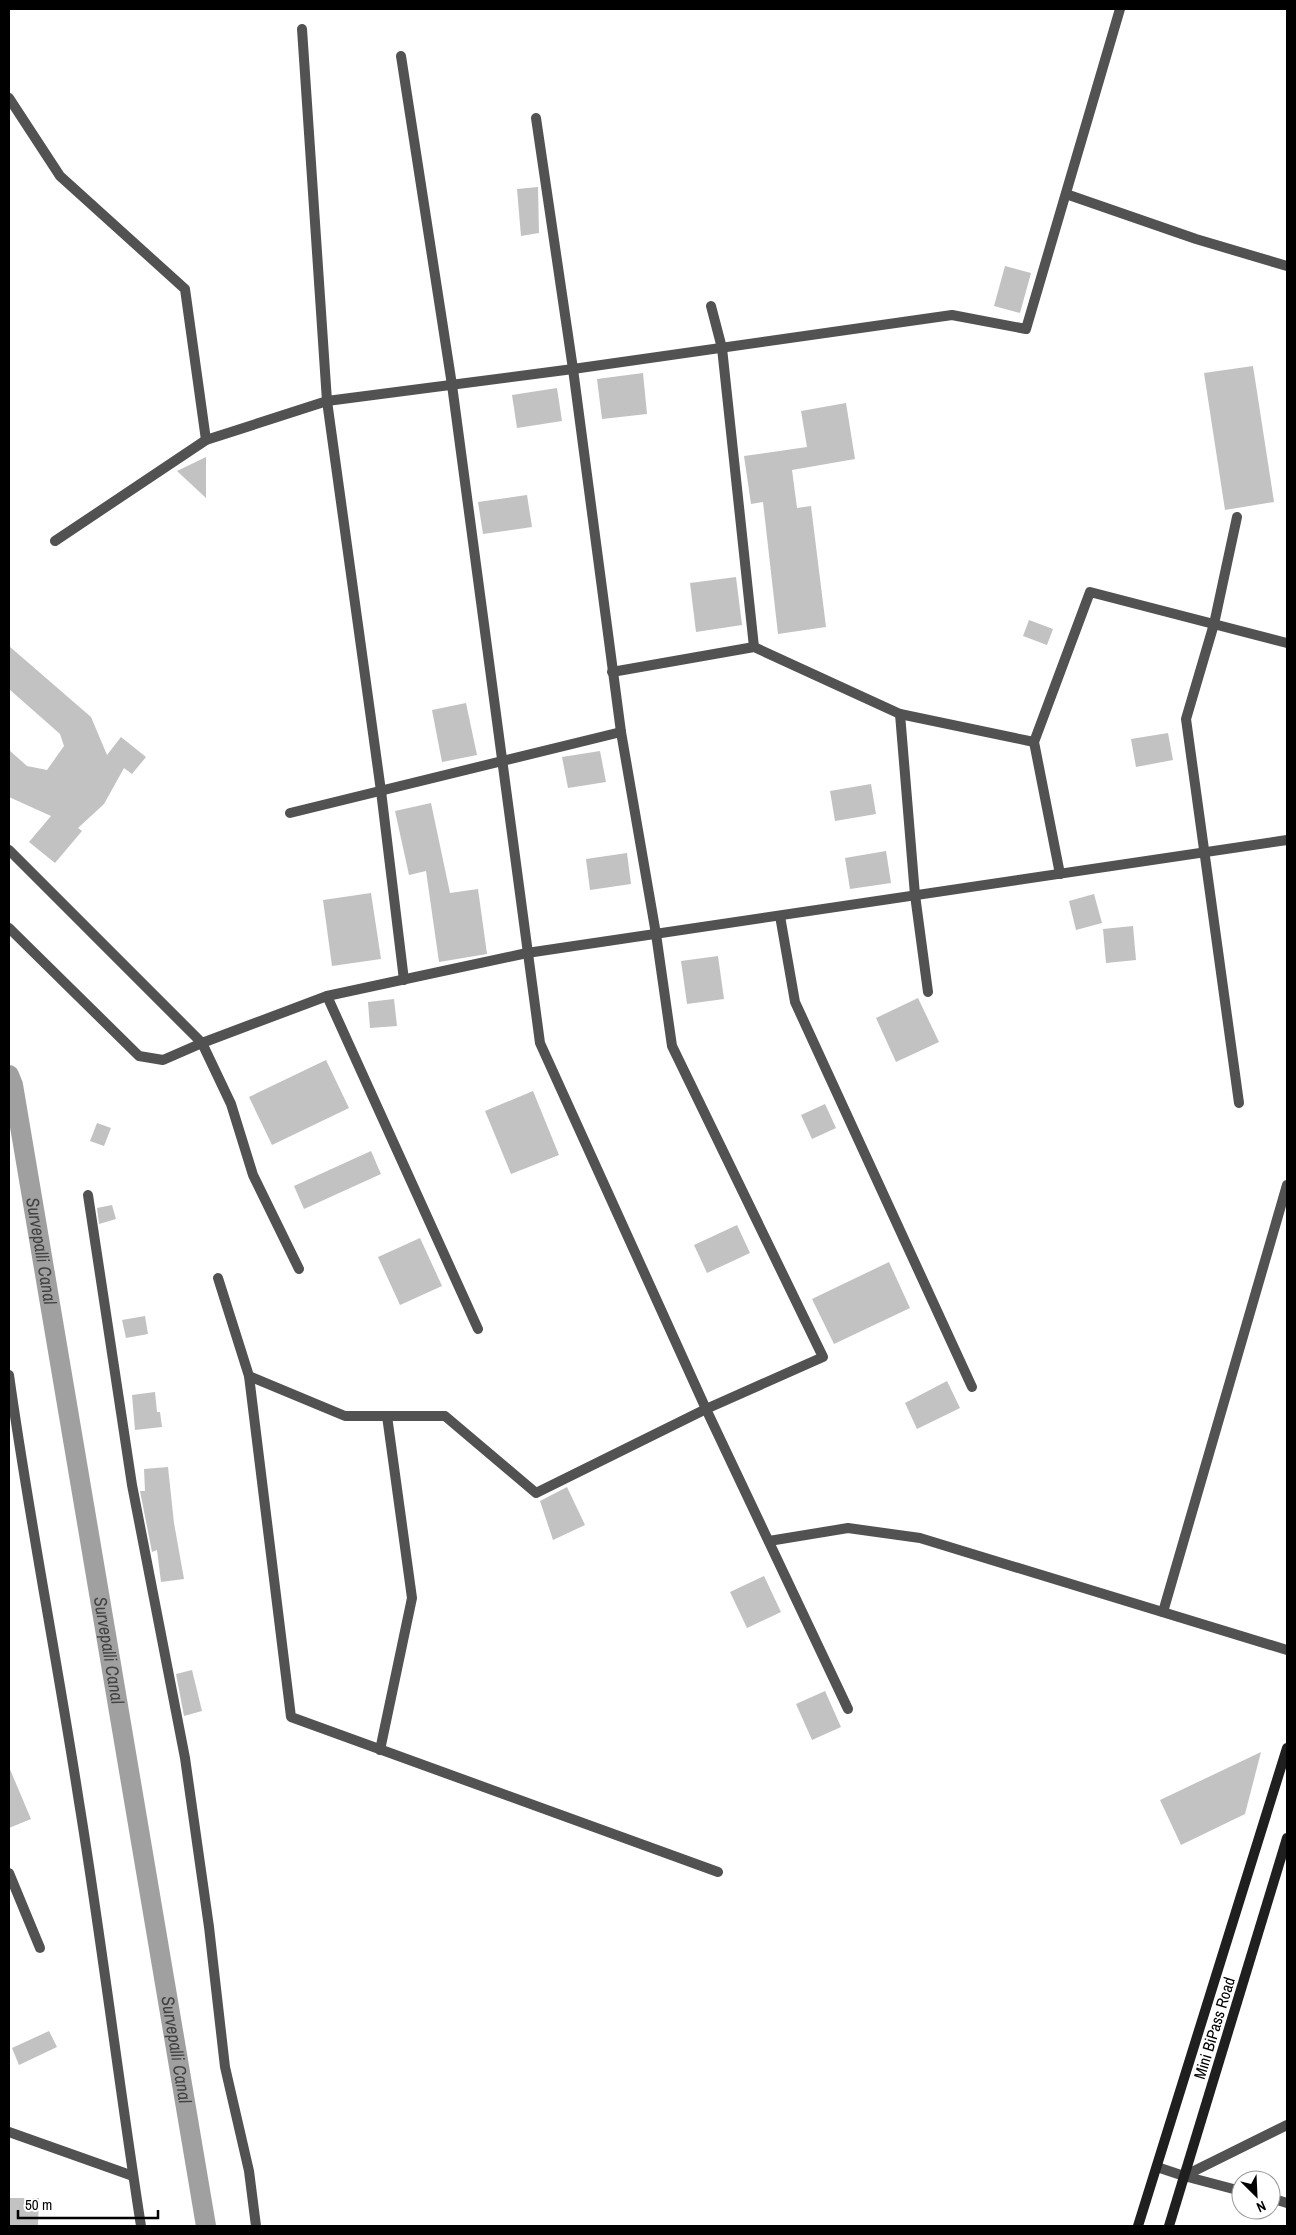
<svg xmlns="http://www.w3.org/2000/svg" width="1296" height="2235" font-family="'Archivo Narrow',sans-serif">
<rect width="100%" height="100%" fill="#fff"/>
<g fill="none" stroke-linecap="round" stroke-linejoin="round">
<path stroke="#a0a0a0" stroke-width="20" id="s1" d="M9 1075 13 1085 206 2226"/>
</g>
<g fill="#c2c2c2">
<polygon points="538,187 539,233 521,236 517,189"/>
<polygon points="1005,266 1031,273 1020,313 994,306"/>
<polygon points="1253,366 1274,502 1225,510 1204,373"/>
<polygon points="643,373 647,414 602,419 597,379"/>
<polygon points="557,388 562,421 517,428 512,395"/>
<polygon points="846,403 855,459 792,470 797,508 811,506 826,627 778,634 763,502 751,504 744,456 807,447 801,411"/>
<polygon points="206,457 206,498 177,471"/>
<polygon points="527,495 532,527 483,534 478,502"/>
<polygon points="736,577 742,625 696,632 690,583"/>
<polygon points="1029,620 1053,629 1047,645 1023,636"/>
<polygon points="9,646 91,717 107,755 121,737 146,757 132,774 124,768 104,804 78,828 82,831 55,863 29,842 51,816 9,797 9,750 27,766 47,770 64,746 60,734 9,689"/>
<polygon points="466,703 477,755 442,762 432,710"/>
<polygon points="1168,733 1173,760 1136,767 1131,739"/>
<polygon points="600,751 606,782 568,788 562,757"/>
<polygon points="871,784 876,814 835,821 830,791"/>
<polygon points="431,803 450,893 478,889 487,954 439,962 426,871 409,875 395,811"/>
<polygon points="886,851 891,883 850,889 845,858"/>
<polygon points="627,853 631,884 590,890 586,859"/>
<polygon points="371,893 381,959 332,966 323,900"/>
<polygon points="1094,894 1102,923 1076,930 1069,901"/>
<polygon points="1133,926 1136,960 1106,963 1103,929"/>
<polygon points="718,956 724,999 687,1004 681,961"/>
<polygon points="918,998 939,1042 896,1062 876,1018"/>
<polygon points="394,999 397,1026 370,1028 368,1002"/>
<polygon points="326,1060 349,1108 272,1145 249,1097"/>
<polygon points="533,1091 559,1155 511,1174 485,1111"/>
<polygon points="825,1104 836,1128 812,1139 801,1115"/>
<polygon points="97,1123 111,1128 104,1146 90,1141"/>
<polygon points="371,1151 381,1174 304,1209 294,1186"/>
<polygon points="112,1205 116,1219 99,1224 97,1208"/>
<polygon points="737,1225 750,1253 707,1273 694,1245"/>
<polygon points="420,1238 442,1286 400,1305 378,1257"/>
<polygon points="889,1262 910,1308 834,1344 812,1299"/>
<polygon points="145,1316 148,1334 126,1338 122,1320"/>
<polygon points="947,1381 960,1408 917,1429 905,1403"/>
<polygon points="155,1392 157,1412 160,1412 162,1427 135,1430 132,1395"/>
<polygon points="168,1467 174,1523 184,1579 161,1582 157,1550 152,1552 140,1491 145,1491 144,1469"/>
<polygon points="567,1487 585,1525 553,1540 540,1501"/>
<polygon points="764,1576 781,1612 747,1628 730,1592"/>
<polygon points="192,1670 202,1711 184,1716 176,1674"/>
<polygon points="825,1691 841,1727 812,1740 796,1704"/>
<polygon points="1261,1752 1245,1814 1181,1845 1160,1800"/>
<polygon points="9,1767 31,1819 9,1828"/>
<polygon points="49,2031 57,2047 19,2065 12,2048"/>
<polygon points="9,2198 39,2198 38,2226 9,2226"/>
</g>
<g fill="none" stroke-linecap="round" stroke-linejoin="round">
<g stroke="#525252" stroke-width="10">
<polyline points="302,29 327,401 381,791 404,980"/>
<polyline points="401,56 452,385 540,1043 706,1409 848,1709"/>
<polyline points="9,98 60,176 185,289 206,440"/>
<polyline points="1066,194 1196,239 1287,266"/>
<polyline points="711,306 722,348 754,647"/>
<polyline points="1237,517 1214,624 1186,719 1239,1103"/>
<polyline points="55,541 206,440 327,401 573,369 952,315 1026,329 1120,9"/>
<polyline points="612,672 754,647 900,714 1034,742"/>
<polyline points="900,714 915,895 928,992"/>
<polyline points="290,813 621,732"/>
<polyline points="9,850 202,1043 327,996 527,953 1287,840"/>
<polyline points="1060,874 1034,742 1090,592 1287,643"/>
<polyline points="780,916 795,1002 972,1387"/>
<polyline points="9,928 139,1056 163,1060 202,1043 231,1104 253,1175 299,1269"/>
<polyline points="327,996 478,1329"/>
<polyline points="88,1195 132,1485 185,1758 209,1927 225,2067 249,2171 256,2226"/>
<polyline points="218,1278 249,1376 345,1416 445,1416 536,1493 706,1409 823,1357 672,1046 656,934 621,732 573,369 536,118"/>
<path d="M9 1375C29 1518 57 1659 79 1802 102 1943 119 2085 141 2226"/>
<polyline points="249,1376 291,1717 718,1872"/>
<polyline points="769,1541 848,1528 920,1538 1287,1650"/>
<polyline points="1163,1612 1287,1185"/>
<polyline points="380,1750 412,1598 387,1416"/>
<polyline points="9,1873 40,1948"/>
<polyline points="9,2132 133,2176"/>
<polyline points="1157,2167 1184,2176"/>
<polyline points="1241,2191 1184,2176 1287,2125"/>
<polyline points="1271,2198 1287,2203"/>
</g>
<g stroke="#1f1f1f" stroke-width="10">
<polyline points="1138,2226 1287,1748"/>
<polyline points="1169,2226 1287,1838"/>
</g>
</g>
<g text-anchor="middle" stroke-width="4.5" stroke-linejoin="round" paint-order="stroke">
<g font-size="16" fill="#000" stroke="#fff">
<text transform="translate(1214 2028) rotate(-73)" y="6">Mini BiPass Road</text>
</g>
<g font-size="18" font-style="italic" fill="#414141" stroke="#fff">
<text dy="6" stroke="none"><textPath href="#s1" startOffset="179">Survepalli Canal</textPath></text>
<text dy="6" stroke="none"><textPath href="#s1" startOffset="584">Survepalli Canal</textPath></text>
<text dy="6" stroke="none"><textPath href="#s1" startOffset="989">Survepalli Canal</textPath></text>
</g>
</g>
<rect width="1296" height="2235" fill="none" stroke="#000000" stroke-width="20"/>
<g transform="translate(1256 2195) rotate(156)"><circle r="24" fill="#ffffff" stroke="#999999"/>
<path d="M0-4L9 19L0 12L-9 19Z" fill="#000000"/>
<text y="-8" font-size="14" font-weight="bold" text-anchor="middle" fill="#000000">N</text>
</g>
<path d="M18 2210v8h140v-8" fill="none" stroke="#000000" stroke-width="2.5"/>
<text x="25" y="2210" font-size="15" fill="#000000" stroke="#ffffff" stroke-width="4" paint-order="stroke">50 m</text>
</svg>
